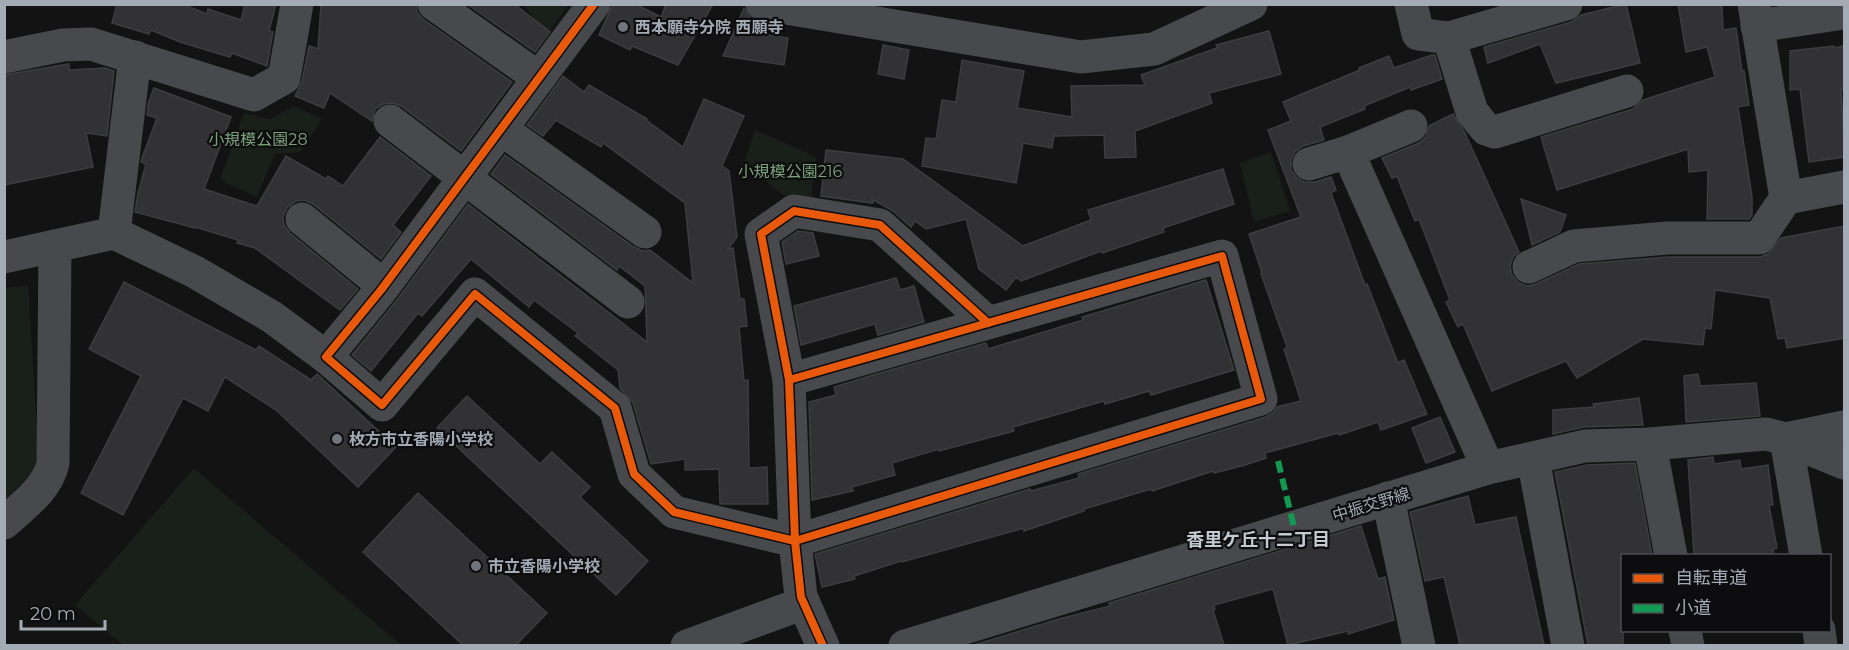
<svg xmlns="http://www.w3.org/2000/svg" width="1849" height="650" font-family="Montserrat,'Noto Sans JP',sans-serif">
<rect width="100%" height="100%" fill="#131313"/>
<g fill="#192019">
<polygon points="524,5 568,5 547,35"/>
<polygon points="294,106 322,119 300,152 275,154 257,197 220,180 244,113 270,119"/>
<polygon points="755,130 816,157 810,205 794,204 744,163"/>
<polygon points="1271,152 1290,211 1254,222 1240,163"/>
<polygon points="28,285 38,445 34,471 5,500 5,288"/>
<polygon points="194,468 401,645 123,645 75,605"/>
</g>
<g fill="#323234" stroke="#3b3d3f" stroke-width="1.5">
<polygon points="117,4 182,4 207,14 208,9 241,20 245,4 276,4 269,31 273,32 267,66 232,53 230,57 180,42 151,30 149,34 112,23"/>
<polygon points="321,4 416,4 417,12 423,19 512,82 461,151 401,106 393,103 383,104 375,109 372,121 330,93 324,108 295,96 302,81 309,46 318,49"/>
<polygon points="467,4 514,4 550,32 535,52"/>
<polygon points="613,4 635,4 661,17 666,4 713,4 678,65 632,46 630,50 599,35"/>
<polygon points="1626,4 1640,63 1556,83 1540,44 1488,63 1484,47 1571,22 1581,15"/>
<polygon points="1678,4 1722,4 1723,30 1736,28 1742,71 1744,71 1749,105 1738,107 1752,197 1752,215 1749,219 1707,219 1708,170 1689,172 1688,149 1557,190 1541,137 1633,109 1643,100 1715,77 1707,47 1686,52"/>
<polygon points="744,8 751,19 765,24 763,34 788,38 784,65 723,56"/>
<polygon points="1269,31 1281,74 1209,93 1212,103 1135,131 1136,157 1105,158 1104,135 1054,136 1052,148 1023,143 1016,183 922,166 926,138 936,139 942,100 956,102 962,60 1024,71 1017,108 1072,117 1071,86 1145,85 1141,75 1217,48 1216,45"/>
<polygon points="883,45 909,50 904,79 878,74"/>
<polygon points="1834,46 1834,48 1845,46 1845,90 1841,90 1845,157 1809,162 1800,89 1790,90 1790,51"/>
<polygon points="1432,55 1435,55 1442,79 1411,90 1410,87 1364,106 1365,109 1320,127 1324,140 1303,146 1295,152 1291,160 1291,170 1297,178 1304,182 1315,182 1331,177 1336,190 1331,193 1365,285 1367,284 1398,363 1404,360 1427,414 1381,430 1378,422 1339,435 1338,433 1265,453 1266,458 1245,465 1214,473 1213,471 1152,491 1151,489 1084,509 1084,511 1024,531 1024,528 902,562 901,561 854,576 855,579 822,587 815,554 1030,489 1031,491 1079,478 1078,474 1266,417 1274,412 1277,407 1301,401 1284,349 1287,347 1261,274 1262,273 1249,234 1301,217 1268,130 1291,121 1283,102 1360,70 1359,68 1389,56 1394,68"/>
<polygon points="69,64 69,70 105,68 114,71 107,136 86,133 93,167 4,185 4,75"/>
<polygon points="563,76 584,92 589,85 647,119 646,120 683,147 704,99 744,116 722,166 729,171 737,237 728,249 733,248 740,299 744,299 747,326 739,327 744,381 748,380 749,468 767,467 768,504 720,504 719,469 685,470 685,459 651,464 633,403 620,388 618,370 575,336 578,333 534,300 529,307 471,259 422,316 418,313 371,371 352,355 396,301 468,204 647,342 645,286 619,266 617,270 491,174 505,155 634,247 643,251 650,250 693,283 685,203 603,143 601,147 556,120 543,136 527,125"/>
<polygon points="154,88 231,117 204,189 257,206 286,156 326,179 328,176 343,186 380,137 431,176 393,225 401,232 381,259 313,204 304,200 296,201 287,208 283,217 284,225 290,233 358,289 340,310 255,248 237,243 238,240 195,227 195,228 135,212 138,193 146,164 141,162 142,158 157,118 147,115 148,104"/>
<polygon points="1453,114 1465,133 1519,252 1513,257 1510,266 1512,275 1519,283 1528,286 1536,284 1579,264 1668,257 1760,257 1768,254 1781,238 1845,226 1845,338 1787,348 1785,338 1778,339 1770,298 1715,290 1711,329 1705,328 1703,345 1643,339 1577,378 1566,361 1492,391 1463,324 1458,327 1446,302 1450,300 1419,219 1415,221 1397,176 1392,178 1382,158 1419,143 1426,137 1429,126"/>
<polygon points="826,150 903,159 1023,246 1091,220 1088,210 1223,169 1234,204 1163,228 1164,232 1102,253 1101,251 1021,281 1016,277 1006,290 979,269 966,219 926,229 915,221 911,227 893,211 872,199 873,203 821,196"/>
<polygon points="1521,199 1566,215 1560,232 1532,245"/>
<polygon points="798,231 813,233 819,256 786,264 782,242"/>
<polygon points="896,278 900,290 914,286 924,322 878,335 875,324 801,345 794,306"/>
<polygon points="1206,280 1234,370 1151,395 1149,391 1105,404 1104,401 1013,427 1014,431 939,451 939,449 892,463 895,475 852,487 853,491 812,500 809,402 836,395 834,387 873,375 986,343 988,349 1083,320 1082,317"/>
<polygon points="124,282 256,350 259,346 311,380 317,374 396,447 358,487 276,410 225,377 208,411 183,398 123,515 81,493 141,376 89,349"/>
<polygon points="1698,374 1700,386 1756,383 1760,416 1686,422 1684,376"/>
<polygon points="467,396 540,464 552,452 590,487 580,497 648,561 616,595 437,428"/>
<polygon points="1639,398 1643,425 1584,427 1553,434 1553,410 1595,407 1593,404"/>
<polygon points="1440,417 1455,452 1426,463 1412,428"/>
<polygon points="1713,457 1714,464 1740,460 1741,469 1768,465 1773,505 1769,505 1777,548 1773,549 1774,555 1694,555 1688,460"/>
<polygon points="1635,463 1652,555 1623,555 1623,645 1588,645 1555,472 1587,465"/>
<polygon points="418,493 547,613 516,645 463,645 363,552"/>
<polygon points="1468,496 1475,525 1516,517 1544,645 1460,645 1444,577 1425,581 1410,512"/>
<polygon points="1361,526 1378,579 1385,577 1394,620 1348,634 1348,631 1288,645 1273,589 1214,605 1215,609 1213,610 1224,645 974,645 1059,619 1110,606 1109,603"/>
</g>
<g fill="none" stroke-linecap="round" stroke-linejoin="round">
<g stroke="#47494c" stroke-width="33">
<polyline points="434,4 539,78"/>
<polyline points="594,4 381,290 326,357 382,405 475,294 615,408 634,474 674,512 795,541 789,380"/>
<polyline points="762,4 1081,57 1154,49 1251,4"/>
<polyline points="1411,4 1418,34 1449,38 1472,112 1486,129 1495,132 1627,91"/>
<polyline points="1754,4 1786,198 1844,187"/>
<polyline points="1757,26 1844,13"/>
<polyline points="1449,38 1566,4"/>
<polyline points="4,57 63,45 91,44 254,95 284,78 297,4"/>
<polyline points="390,121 628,302"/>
<polyline points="1411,126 1348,152 1488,468"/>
<polyline points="501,129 645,232"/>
<polyline points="1309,164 1348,152"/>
<polyline points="302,219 384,286"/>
<polyline points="114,233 135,57"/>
<polyline points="4,257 114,233 195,272 272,317 326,357"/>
<polyline points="1529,267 1574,246 1667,238 1759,238 1786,198"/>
<polyline points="1786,439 1806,556"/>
<polyline points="1786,439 1844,427"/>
<polyline points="1650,444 1671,556"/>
<polyline points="1533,458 1568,646"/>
<polyline points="1388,498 1419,646"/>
<path d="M4 523C23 506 48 488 53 463L55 246"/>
<polyline points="1685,630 1688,646"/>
<polyline points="1819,630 1821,646"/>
<polyline points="687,646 804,603"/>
<polyline points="823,646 801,597 795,541 1261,399 1222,256 789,380 761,234 794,211 880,225 988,323"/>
<polyline points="905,646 1488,468 1585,446 1650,444 1766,434 1786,439 1844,463"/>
</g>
<polyline stroke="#139951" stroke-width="6" stroke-dasharray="12 6" stroke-linecap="butt" points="1278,461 1294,527"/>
<defs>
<g id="cycleway">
<polyline points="594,4 381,290 326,357 382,405 475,294 615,408 634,474 674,512 795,541 789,380"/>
<polyline points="823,646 801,597 795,541 1261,399 1222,256 789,380 761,234 794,211 880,225 988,323"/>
</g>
</defs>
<use href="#cycleway" stroke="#0d0d0f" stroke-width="11"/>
<use href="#cycleway" stroke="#e8590c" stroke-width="8"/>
</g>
<g fill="#71767c" stroke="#0d0d0f" stroke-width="2">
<circle cx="623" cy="27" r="6"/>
<circle cx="337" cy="439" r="6"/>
<circle cx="476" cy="566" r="6"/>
</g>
<g text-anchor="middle" stroke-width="4.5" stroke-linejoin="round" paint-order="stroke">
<g font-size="16" font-weight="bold" fill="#a3abb5" stroke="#0d0d0f" text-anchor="start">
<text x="635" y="33">西本願寺分院 西願寺</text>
<text x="349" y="445">枚方市立香陽小学校</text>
<text x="488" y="572">市立香陽小学校</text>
</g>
<g font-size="16" fill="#7da179" stroke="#0d0d0f">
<text x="258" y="145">小規模公園28</text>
<text x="790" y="177">小規模公園216</text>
</g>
<g font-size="16" fill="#a3abb5" stroke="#0d0d0f">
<text transform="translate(1371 504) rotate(-17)" y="6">中振交野線</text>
</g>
<g font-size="18" font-weight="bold" fill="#c4cad1" stroke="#0d0d0f">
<text x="1258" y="546">香里ケ丘十二丁目</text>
</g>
</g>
<rect width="1849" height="650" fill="none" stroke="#a3abb5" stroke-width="12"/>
<rect x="1621" y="554" width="210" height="78" fill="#0d0d0f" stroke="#494c51" stroke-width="1.5"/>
<rect x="1633" y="574" width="30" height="9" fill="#e8590c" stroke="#494c51" stroke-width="1.5"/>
<text x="1675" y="584" font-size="18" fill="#a3abb5">自転車道</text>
<rect x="1633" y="604" width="30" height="9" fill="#139951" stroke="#494c51" stroke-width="1.5"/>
<text x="1675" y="614" font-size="18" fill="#a3abb5">小道</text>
<path d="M21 620v9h84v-9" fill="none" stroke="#a3abb5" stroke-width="3"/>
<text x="30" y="620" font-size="18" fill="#a3abb5" stroke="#0d0d0f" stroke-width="4.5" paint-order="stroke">20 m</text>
</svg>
